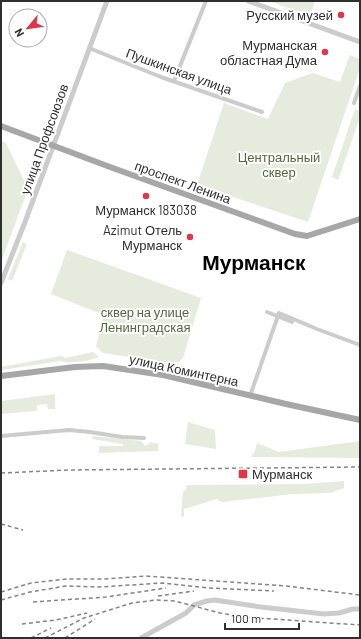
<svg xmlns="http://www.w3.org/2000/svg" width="361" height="639" font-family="Barlow,sans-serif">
<rect width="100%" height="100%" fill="#fff"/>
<g fill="#e5ebdd">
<polygon points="269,1 315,1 310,16"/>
<polygon points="350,55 360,59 360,68 308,222 197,185 224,103 268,119 285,83 313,73 340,82"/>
<polygon points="355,109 360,111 360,117 338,180 332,177"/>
<polygon points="1,141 6,143 28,189 1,262"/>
<polygon points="23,242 27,244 12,281 8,279"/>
<polygon points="67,250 201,298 183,358 179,362 175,364 103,353 96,346 104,315 51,294"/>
<path d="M93 352 99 357C88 361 72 364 60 361L2 370 1 369V367L61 356 65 358Z"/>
<polygon points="55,394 55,409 48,409 47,404 37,405 37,411 1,414 1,401"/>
<polygon points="188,422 215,430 216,449 185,444"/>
<polygon points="93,436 141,441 145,446 149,444 150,442 158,444 158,451 99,453 99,446 123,446 123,444 92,439"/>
<polygon points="360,441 360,458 251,457 255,451 257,443 279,452"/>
<polygon points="344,481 344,488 330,493 293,494 222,502 217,499 184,509 184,516 181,517 183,491 186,490 187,485 305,484"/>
</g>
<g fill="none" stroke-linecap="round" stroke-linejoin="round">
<g stroke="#ccc" stroke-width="4">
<polyline points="89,48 161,77 262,112"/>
<polyline points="174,81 206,1"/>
<polyline points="354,103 360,86"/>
<polyline points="267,312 292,322"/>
<polyline points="250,396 279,313 317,329 360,345"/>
<polyline points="1,436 69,430 90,432 122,437 144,438"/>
</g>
<g stroke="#ccc" stroke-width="5">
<polyline points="248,1 360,42"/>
<polyline points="1,283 25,222 107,1"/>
<polyline points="141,638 186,613 194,605 207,601 215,600 261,607 324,614 339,613 353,609 360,609"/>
</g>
<g stroke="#a7a7a7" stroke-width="6">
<polyline points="1,126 110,167 295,234 307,236 360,219"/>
<polyline points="1,376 75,367 103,366 163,375 286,404 360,420"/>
</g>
<g stroke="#848484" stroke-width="1.5" stroke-dasharray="4 3" stroke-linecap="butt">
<polyline points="1,473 69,470 360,467"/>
<polyline points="1,524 23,530"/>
<polyline points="1,592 31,583 67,579 106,579 145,576 286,586 360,595"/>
<polyline points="158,596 194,591"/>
<polyline points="1,600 30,592 66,586 99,587 163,583 209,588 274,591"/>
<polyline points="33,602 106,597 166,588"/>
<polyline points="22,624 56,620 87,613"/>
<polyline points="31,638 51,628"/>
<polyline points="45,638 84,618 132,603 156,600 175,601 220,613 243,617 360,625"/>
<polyline points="65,638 95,619"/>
</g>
</g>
<g fill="#df3749" stroke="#fff" stroke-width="1.5">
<circle cx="341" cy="15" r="4"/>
<circle cx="325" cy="52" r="4"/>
<circle cx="146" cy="196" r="4"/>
<circle cx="190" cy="237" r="4"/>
<rect x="238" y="469" width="10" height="10" rx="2"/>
</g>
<g text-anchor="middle" stroke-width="4" stroke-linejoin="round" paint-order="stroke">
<g font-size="13" fill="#2f2f2f" stroke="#fff" text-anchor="end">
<text x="333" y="20">Русский музей</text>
<text x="317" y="50">Мурманская<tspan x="317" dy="15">областная Дума</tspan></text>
<text x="146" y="215" text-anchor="middle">Мурманск 183038</text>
<text x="182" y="235">Azimut Отель<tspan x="182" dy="15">Мурманск</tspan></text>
<text x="252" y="479" text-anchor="start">Мурманск</text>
</g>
<g font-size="13" fill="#2f2f2f" stroke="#fff">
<text transform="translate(179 71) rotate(20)" y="5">Пушкинская улица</text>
<text transform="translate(44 139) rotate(-70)" y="5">улица Профсоюзов</text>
<text transform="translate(183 182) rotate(20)" y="5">проспект Ленина</text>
<text transform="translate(184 370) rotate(12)" y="5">улица Коминтерна</text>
</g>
<g font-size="13" fill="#53693d" stroke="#fff">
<text x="279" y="162">Центральный<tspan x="279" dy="15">сквер</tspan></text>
<text x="145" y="317">сквер на улице<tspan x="145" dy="15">Ленинградская</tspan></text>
</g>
<g font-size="21" font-weight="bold" fill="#000" stroke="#fff">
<text x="254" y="270">Мурманск</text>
</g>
</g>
<rect width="361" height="639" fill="none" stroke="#2f2f2f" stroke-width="4"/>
<g transform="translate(28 28) rotate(241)"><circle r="19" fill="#ffffff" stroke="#acacac"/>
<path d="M0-3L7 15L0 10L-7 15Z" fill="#df3749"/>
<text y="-6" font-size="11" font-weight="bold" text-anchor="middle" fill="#2f2f2f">N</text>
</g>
<path d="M225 623v6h74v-6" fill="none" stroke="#2f2f2f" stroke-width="2"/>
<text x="231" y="623" font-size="12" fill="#2f2f2f" stroke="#ffffff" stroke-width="3" paint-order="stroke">100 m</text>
</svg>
